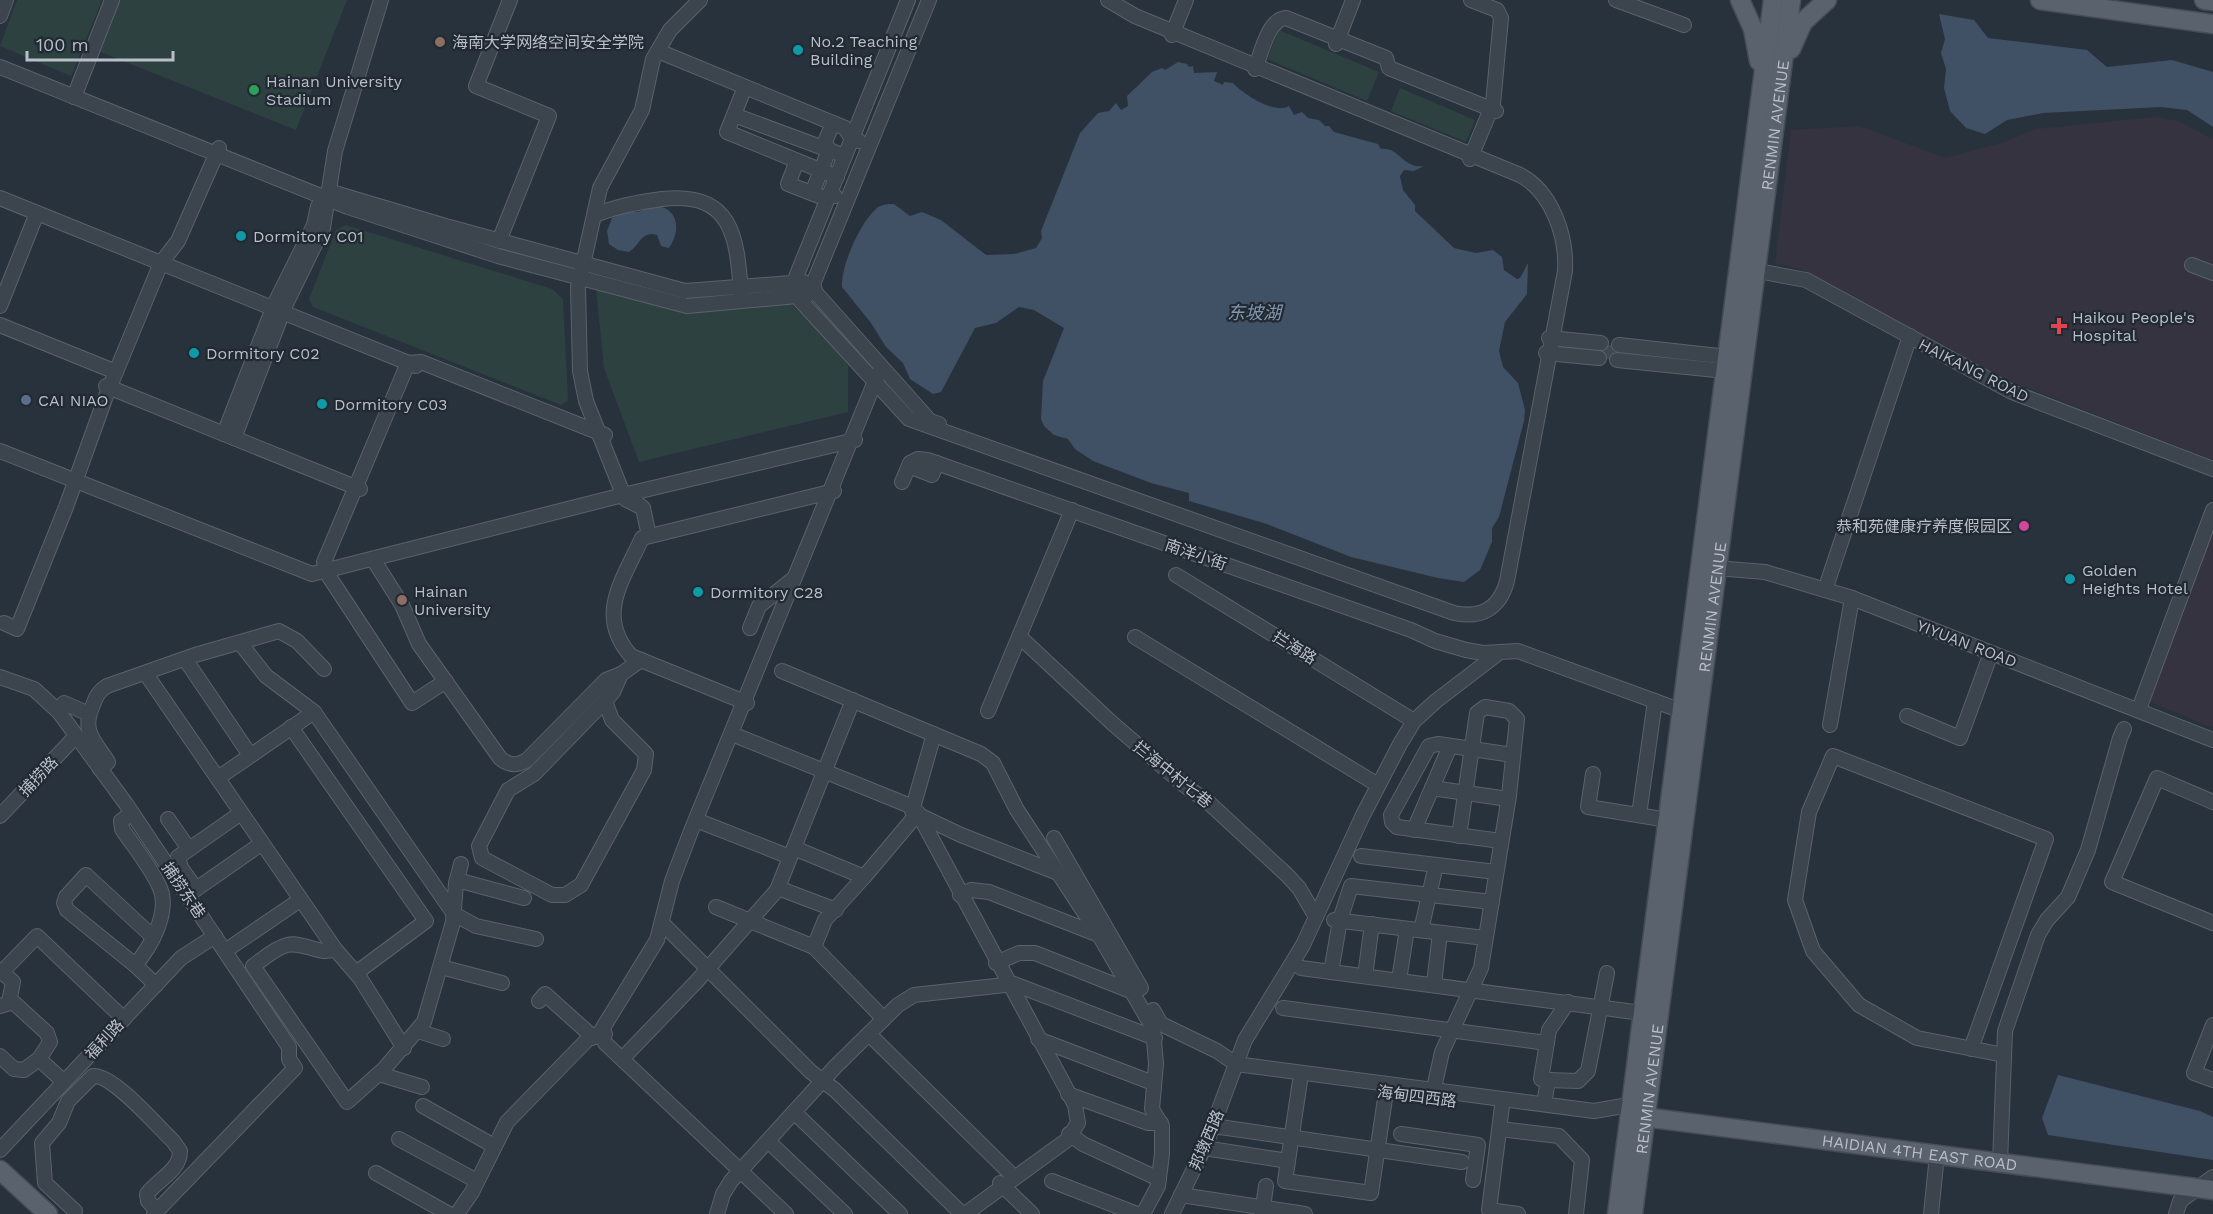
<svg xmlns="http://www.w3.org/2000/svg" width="2213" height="1214" font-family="'Work Sans','Noto Sans SC',sans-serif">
<rect width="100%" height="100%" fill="#28323d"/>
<g fill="#35333f">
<polygon points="2155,117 2178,121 2213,139 2213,460 2010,381 1802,270 1775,263 1791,130 1859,126 1946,158 2004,142 2036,129"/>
<polygon points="2213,525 2213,728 2150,702"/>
</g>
<g fill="#2d4141">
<polygon points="17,0 102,0 71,76 0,46"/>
<polygon points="118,0 347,0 296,130 98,51"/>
<polygon points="1279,30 1379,72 1367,101 1267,59"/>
<polygon points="1400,88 1475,120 1466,142 1391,111"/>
<polygon points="346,225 552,289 563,299 568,401 561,405 313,307 309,299 336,230"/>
<polygon points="596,289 688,311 791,304 822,333 848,365 848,412 639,462 604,368"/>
</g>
<g fill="#405065">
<polygon points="1939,14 1974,20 1988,38 2087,50 2107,67 2172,60 2213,72 2213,127 2187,110 2161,107 2043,113 2007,120 1985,134 1966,128 1950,111 1944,88 1946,69 1941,53 1945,39"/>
<path d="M1178 62 1187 64 1189 67 1193 66 1194 73 1217 72 1214 81 1223 85 1224 82 1233 83C1243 94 1275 115 1289 106L1294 115 1302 112 1308 118 1319 120 1325 126H1329L1334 132 1378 144 1381 149C1400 147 1402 169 1424 166L1414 171 1404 170 1400 176 1403 190 1415 205V211L1454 248 1476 253 1493 250 1502 257 1504 270 1517 279 1520 278 1528 263 1527 294 1505 322 1499 351 1503 367 1518 383 1525 410 1524 421 1499 517 1492 528V542L1480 570 1464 582 1438 578 1351 557 1267 524 1189 501V493L1151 483 1093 461 1075 449 1068 439 1054 435 1044 426 1041 419 1043 381 1064 328 1034 310 1019 307 996 323 975 328 941 392 933 394 910 379 903 363 886 347 871 323 842 287C841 265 860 223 876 209 881 204 888 204 894 204L910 216 922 212 941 220 986 255 1014 254 1036 248 1042 238 1041 231 1080 133 1098 113 1109 111 1116 103 1121 110 1128 106 1127 96 1152 72 1162 68 1165 70Z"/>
<path d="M658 206C680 210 680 233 669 248L661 246 657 235C642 230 640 245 629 252L618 250 609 244 607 231 612 218 629 211 637 212Z"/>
<polygon points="2058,1075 2200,1111 2213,1117 2213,1160 2048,1135 2042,1118"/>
</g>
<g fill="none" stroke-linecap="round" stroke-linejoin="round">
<polyline stroke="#3e4752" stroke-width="14" stroke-dasharray="14 7" stroke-linecap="butt" points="1600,351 1618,353"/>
<defs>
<g id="minor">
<path d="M908 0 796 277 799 299 909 419 1454 613C1481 619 1500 608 1507 581L1565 271C1567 236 1552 192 1520 175L1135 16 1108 0"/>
<polyline points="929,0 813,284 816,293 930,421 939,424"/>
<polyline points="1616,0 1684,25"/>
<polyline points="0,16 6,0"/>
<polyline points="1172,35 1186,0"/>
<polyline points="1336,44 1353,0"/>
<polyline points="658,51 845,128 852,139 859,141"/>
<polyline points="0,67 348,207 498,256 687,306 808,295"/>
<path d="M1255 69C1261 54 1268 19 1286 18L1386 58 1389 68 1496 111"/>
<polyline points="745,87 727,132 837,177"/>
<polyline points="74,97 112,0"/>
<polyline points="734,115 845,156"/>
<polyline points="1470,159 1493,104 1501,18 1497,10 1471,0"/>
<polyline points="797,161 788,184 824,198 830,194 835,196"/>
<polyline points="328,191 442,225 685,291 804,282"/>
<polyline points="812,193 829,150 825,142 833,123"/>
<polyline points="0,198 416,366"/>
<path d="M595 215C617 206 639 202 662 199 732 191 737 236 741 293"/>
<polyline points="499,241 549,116 476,86 510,0"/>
<polyline points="2192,265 2213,273"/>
<polyline points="1747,269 1806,280 2012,392 2213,469"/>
<polyline points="0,306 37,213"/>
<polyline points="0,325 116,372"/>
<polyline points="1549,338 1601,343"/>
<polyline points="1619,345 1728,357"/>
<polyline points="1546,353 1599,358"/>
<polyline points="1617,360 1726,371"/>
<polyline points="106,386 360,489"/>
<polyline points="224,434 275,303 314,225 318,206"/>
<polyline points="234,438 285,306 323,228 335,151 381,0"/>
<polyline points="0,451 312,574 615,497 855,440"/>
<polyline points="909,466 932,475 937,463"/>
<polyline points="902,482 910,463 918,459 928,460 1411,630 1435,641 1466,650 1483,653 1518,651 1682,711"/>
<polyline points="636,502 643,508 649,536"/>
<polyline points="643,508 625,499 586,401 580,371 578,287 600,188 642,110 653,59 670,30 700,0"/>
<path d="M373 559 402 605 419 644 500 758C509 766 517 766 527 760L606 680 621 674 641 660"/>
<polyline points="1716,568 1765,572 1852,598 2213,740"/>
<polyline points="1176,575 1414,721"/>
<polyline points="1825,590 1910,336"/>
<polyline points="4,623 17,629 66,507 106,396 161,263 178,241 219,148"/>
<polyline points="750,628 759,606 793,579"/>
<polyline points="1020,637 1112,723 1184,785 1208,802 1287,875 1299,888 1316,917"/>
<polyline points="1135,637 1378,785"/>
<polyline points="241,644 266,676 314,712 454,914 476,926 536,939"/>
<polyline points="185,659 250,755"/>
<polyline points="782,671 981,754 993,763 1017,810 1099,935 1153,1028 1156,1064 1152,1109 1162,1126 1162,1154 1158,1186 1143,1214"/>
<polyline points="146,674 335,949 360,978 404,1048"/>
<polyline points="0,677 34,689 59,712 126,804 289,1047 289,1059 295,1068 154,1214"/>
<polyline points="446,681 412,703 328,575 324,562 408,363 421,362 605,435"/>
<polyline points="605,701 612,720 646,754 644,770 581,885 565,895 552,895 482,858 479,846 508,790 534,774 605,701 613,692 621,674"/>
<path d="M747 703 631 656C595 615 623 580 642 538L834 491"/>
<polyline points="2139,709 2213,510"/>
<polyline points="988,711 1072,510"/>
<polyline points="59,712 64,703 89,714"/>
<polyline points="1907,716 1960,738 1991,653"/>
<polyline points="1830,725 1852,598"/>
<polyline points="291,727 426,921 356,973"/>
<polyline points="732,734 913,807 918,813 1075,1105 1078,1123 1067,1140 965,1214"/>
<path d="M100 769 108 762C94 740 81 731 93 705 96 696 99 691 107 686L195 655 279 631 297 641 324 669"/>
<polyline points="1593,774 1588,807 1668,820"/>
<polyline points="218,778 314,712"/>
<polyline points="1432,788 1508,799"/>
<polyline points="2213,802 2157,778 2112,882 2213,923"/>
<polyline points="912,811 934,734"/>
<path d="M132 813 121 821 122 829C134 847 151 867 160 888 170 912 151 947 135 965L156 985"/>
<polyline points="1639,815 1655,701"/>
<polyline points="0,816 76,736"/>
<polyline points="921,816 961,835 1058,873"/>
<polyline points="168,819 189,849"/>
<polyline points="696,820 790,857"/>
<polyline points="1414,830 1450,746"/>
<polyline points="1054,838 1141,988"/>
<polyline points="1501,841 1397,827 1392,822 1391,815 1429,746 1438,744 1513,755"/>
<polyline points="794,848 864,877 918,813"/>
<polyline points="1361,856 1496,872"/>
<polyline points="864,877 825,920 814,947 884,1019"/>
<polyline points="457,880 524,898"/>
<polyline points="778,888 836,910"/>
<polyline points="196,889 181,868 178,857 241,813"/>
<polyline points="189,894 261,844"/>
<polyline points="960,895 971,890 989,892 1099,935"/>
<polyline points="716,907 814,947"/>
<polyline points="1334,920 1485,938"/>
<polyline points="662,923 811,1072 835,1090 962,1214"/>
<polyline points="1421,930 1436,865"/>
<path d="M335 949C319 956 304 941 287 945 275 948 263 959 253 966L347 1102 384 1069 424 1022 453 922 456 883 461 864"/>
<polyline points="225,951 300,900"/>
<polyline points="996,963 1019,953 1035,953 1133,992"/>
<polyline points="135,965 67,910 64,903 66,897 86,875 153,937"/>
<polyline points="441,967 502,983"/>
<polyline points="1301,968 1642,1013"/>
<polyline points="1331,972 1340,920 1351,886 1492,902"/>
<polyline points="1365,976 1372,924"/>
<polyline points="1399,980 1407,929"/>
<polyline points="1434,984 1440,933"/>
<polyline points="539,1001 545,994 593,1037"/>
<polyline points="9,1002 13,982 2,972 37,936 124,1019"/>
<polyline points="0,1006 13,1002 47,1033 50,1042 39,1059 24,1070 14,1069 0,1056"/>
<polyline points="1283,1008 1547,1043"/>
<polyline points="1153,1010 1161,1024 1217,1051 1236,1064 1594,1111 1629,1105"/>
<polyline points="2213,1025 2194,1073 2213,1080"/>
<polyline points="418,1031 443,1039"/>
<polyline points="869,1034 1014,1177"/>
<polyline points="1038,1039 1153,1083"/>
<polyline points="1971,1049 2046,839 1833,756 1809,812 1795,900 1813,951 1859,1005 1917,1038 2004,1055"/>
<polyline points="39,1059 64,1082"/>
<polyline points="622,1059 697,981 777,890 853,700"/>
<polyline points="379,1074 422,1087"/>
<polyline points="1548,1080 1578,1081 1588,1071 1607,973"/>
<polyline points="1300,1081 1285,1181 1371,1193 1386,1092"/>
<polyline points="1434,1088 1442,1052 1481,968 1509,796 1517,719 1509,711 1485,707 1477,713 1459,836"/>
<polyline points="1068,1094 1148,1123 1161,1123"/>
<polyline points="1544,1104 1548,1080 1541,1079 1549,1030 1568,1002"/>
<polyline points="423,1106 494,1146"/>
<polyline points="1502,1106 1489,1210 1518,1214"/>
<polyline points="794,1112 900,1214"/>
<polyline points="1213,1126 1462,1162"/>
<polyline points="1500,1129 1559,1136 1582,1160 1576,1214"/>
<polyline points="1069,1134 1083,1144 1159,1179"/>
<polyline points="1401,1134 1478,1145 1473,1180"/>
<polyline points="399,1139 477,1181"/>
<polyline points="768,1141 845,1214"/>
<polyline points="1204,1148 1288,1161"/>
<polyline points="0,1150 181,958 215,936"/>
<polyline points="2000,1163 2005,1031 2038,935 2047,920 2068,897 2088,850 2120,738 2124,729"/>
<polyline points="376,1173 449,1214"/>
<polyline points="1052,1181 1137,1214"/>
<polyline points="1000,1183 1032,1214"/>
<polyline points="1181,1195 1305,1214"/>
<path d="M75 1211 45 1183 42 1143 59 1123 68 1101 93 1076C113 1074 157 1126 173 1141L180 1151C180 1171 158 1179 147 1194L148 1201 157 1211"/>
<polyline points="457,1214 472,1192 507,1122 588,1039 605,1034"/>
<polyline points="717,1214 723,1194 731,1181 835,1067 898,1005 914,995 1014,984 1155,1038"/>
<polyline points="786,1214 605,1043 601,1031 657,940 672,881 691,831 878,374"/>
<polyline points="1172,1214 1206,1144 1245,1040 1303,945 1363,815 1400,744 1414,721 1436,701 1500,652"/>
<polyline points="1262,1214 1266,1186"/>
<polyline points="1931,1214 1937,1155"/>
<polyline points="2176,1214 2180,1201 2213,1177"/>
</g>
<g id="major">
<polyline points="1740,0 1753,29 1759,61"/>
<polyline points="2040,0 2213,24"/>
<polyline points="2204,0 2213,1"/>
<polyline points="1791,49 1803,22 1827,0"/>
<path id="s1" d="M1636 1116 2213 1190"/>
<polyline points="0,1170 48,1214"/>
<polyline points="1617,1214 1773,0"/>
<path id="s2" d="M1633 1214 1791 0"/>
</g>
</defs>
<use href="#minor" stroke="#5a626b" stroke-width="16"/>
<use href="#major" stroke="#454d57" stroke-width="21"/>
<use href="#minor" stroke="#3c444e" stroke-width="14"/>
<use href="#major" stroke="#5a636d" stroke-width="18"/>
</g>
<g fill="#8d6e63" stroke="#212933" stroke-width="2">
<circle cx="440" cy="42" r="6"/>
<circle cx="402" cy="600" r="6"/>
</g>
<g fill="#0f9aa8" stroke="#212933" stroke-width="2">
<circle cx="798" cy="50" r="6"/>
<circle cx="241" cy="236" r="6"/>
<circle cx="194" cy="353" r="6"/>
<circle cx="322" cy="404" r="6"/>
<circle cx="2070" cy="579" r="6"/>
<circle cx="698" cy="592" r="6"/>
</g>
<circle fill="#2e9e5b" stroke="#212933" stroke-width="2" cx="254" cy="90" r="6"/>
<path fill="#e0444e" stroke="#212933" stroke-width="2" d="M2056 317h6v6h6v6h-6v6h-6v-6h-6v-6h6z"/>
<circle fill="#5c6f8a" stroke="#212933" stroke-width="2" cx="26" cy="400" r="6"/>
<circle fill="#d1479c" stroke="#212933" stroke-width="2" cx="2024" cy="526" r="6"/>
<g text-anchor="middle" stroke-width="4.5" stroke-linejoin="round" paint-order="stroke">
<g font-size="16" fill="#b8bfc8" stroke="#212933" text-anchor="start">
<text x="810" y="47">No.2 Teaching<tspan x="810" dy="18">Building</tspan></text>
<text x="452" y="48">海南大学网络空间安全学院</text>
<text x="266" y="87">Hainan University<tspan x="266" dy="18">Stadium</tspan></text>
<text x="253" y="242">Dormitory C01</text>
<text x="2072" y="323">Haikou People's<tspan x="2072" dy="18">Hospital</tspan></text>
<text x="206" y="359">Dormitory C02</text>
<text x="38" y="406">CAI NIAO</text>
<text x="334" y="410">Dormitory C03</text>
<text x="2012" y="532" text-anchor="end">恭和苑健康疗养度假园区</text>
<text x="2082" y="576">Golden<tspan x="2082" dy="18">Heights Hotel</tspan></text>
<text x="414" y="597">Hainan<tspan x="414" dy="18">University</tspan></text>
<text x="710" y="598">Dormitory C28</text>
</g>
<g font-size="16" fill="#b8bfc8" stroke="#212933">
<text dy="6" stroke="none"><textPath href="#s2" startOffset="1098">RENMIN AVENUE</textPath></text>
<text transform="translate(1974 370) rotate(27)" y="6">HAIKANG ROAD</text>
<text transform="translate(1196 554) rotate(19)" y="6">南洋小街</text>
<text dy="6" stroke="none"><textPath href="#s2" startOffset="612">RENMIN AVENUE</textPath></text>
<text transform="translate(1967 643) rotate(21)" y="6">YIYUAN ROAD</text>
<text transform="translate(1295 647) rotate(32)" y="6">拦海路</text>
<text transform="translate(1173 774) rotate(39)" y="6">拦海中村七巷</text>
<text transform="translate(38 776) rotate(-46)" y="6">捕捞路</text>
<text transform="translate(184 890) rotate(56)" y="6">捕捞东巷</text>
<text transform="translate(104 1039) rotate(-47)" y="6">福利路</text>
<text dy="6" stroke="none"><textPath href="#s2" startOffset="126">RENMIN AVENUE</textPath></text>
<text transform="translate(1417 1096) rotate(7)" y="6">海甸四西路</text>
<text transform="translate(1206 1140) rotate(-67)" y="6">邦墩西路</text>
<text dy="6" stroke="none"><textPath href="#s1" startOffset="286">HAIDIAN 4TH EAST ROAD</textPath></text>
</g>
<g font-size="18" font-style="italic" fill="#8496ac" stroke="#212933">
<text x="1254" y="319">东坡湖</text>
</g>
</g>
<path d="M27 51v9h146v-9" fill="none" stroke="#b8bfc8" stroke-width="3"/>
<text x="36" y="51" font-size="18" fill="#b8bfc8" stroke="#212933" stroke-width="4.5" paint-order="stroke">100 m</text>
</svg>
